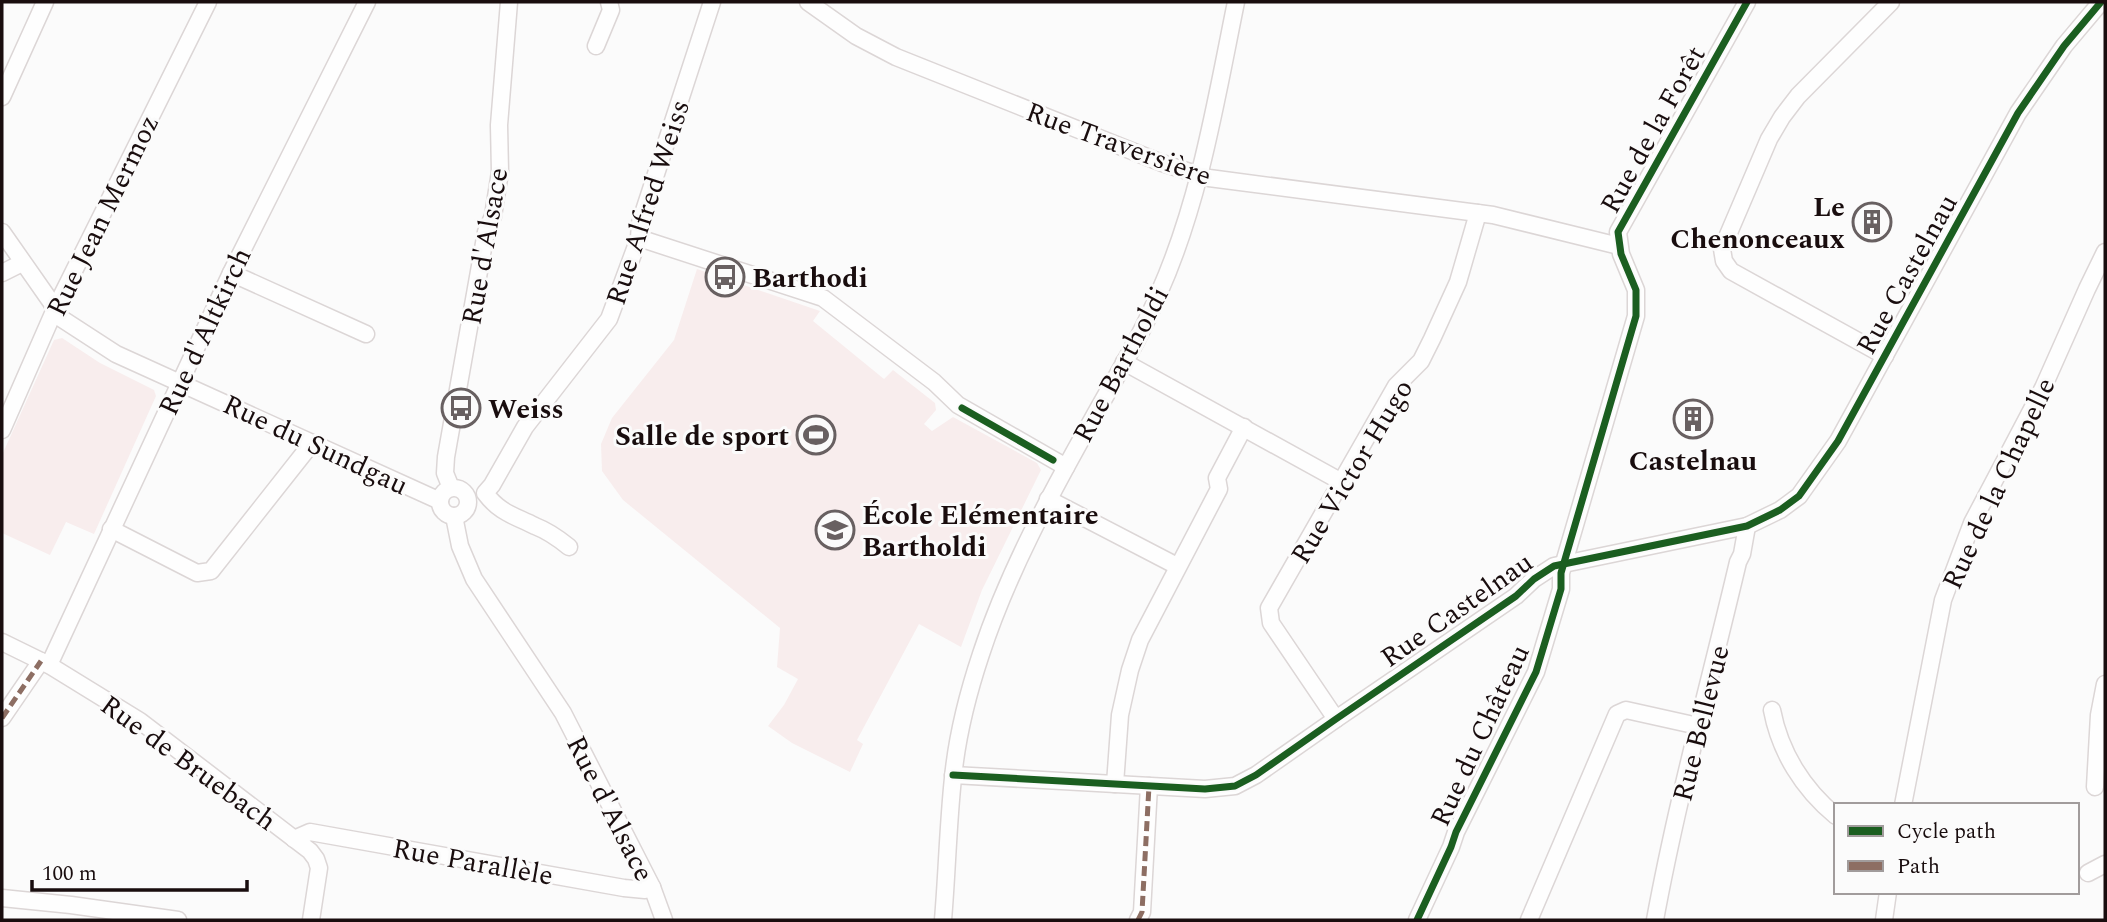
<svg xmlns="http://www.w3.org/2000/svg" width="2107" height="922" font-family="Spectral,serif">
<rect width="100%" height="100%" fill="#fbfbfb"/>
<g fill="#f8eded">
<polygon points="697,269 820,311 813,321 884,379 893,370 935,403 936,410 924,424 932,431 953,417 1037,463 1041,470 982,590 961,647 919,624 857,740 863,744 850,772 792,743 768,726 784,705 798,679 777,667 780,628 623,500 602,471 601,444 612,418 674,340"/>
<polygon points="62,338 100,363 154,390 156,396 94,534 66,522 50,555 2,533 2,455 54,340"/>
</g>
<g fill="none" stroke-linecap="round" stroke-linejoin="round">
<defs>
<g id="minor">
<polyline points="808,2 856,36 896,57 1162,163 1209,178 1493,215 1619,246"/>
<polyline points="596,46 611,10 609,2"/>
<polyline points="2,97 45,2"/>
<polyline points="2,232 51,302 59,317 116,354 440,501"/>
<polyline points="639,238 823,298 934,382 958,405 1066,467"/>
<polyline points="2,273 22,263"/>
<polyline points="231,273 366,334"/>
<polyline points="1885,356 1731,271 1724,261 1722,249 1769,139 1782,117 1798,96 1891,2"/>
<polyline points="1124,362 1340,481"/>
<polyline points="2,430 55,309 208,2"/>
<polyline points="451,488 445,473 446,457 486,232 493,216 500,172 499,125 509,2"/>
<circle cx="454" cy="502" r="14"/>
<polyline points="1048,499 1177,566"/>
<polyline points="454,516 460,546 474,579 563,713 652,887 664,920"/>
<polyline points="111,529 197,573 211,571 312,443"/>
<path d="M569 547C558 538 548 531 535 526 513 515 500 513 485 493L492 485 525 427 609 319 639 238 640 223 712 2"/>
<polyline points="2,642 49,665 140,721 310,851 316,859 319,868 311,920"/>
<polyline points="49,665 231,273 367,2"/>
<path d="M1772 710C1780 752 1803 789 1836 816"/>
<polyline points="2,718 41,661"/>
<polyline points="1336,719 1271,623 1269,608 1396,386 1421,361 1432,339 1458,282 1478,213"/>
<polyline points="953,775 1205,789 1235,786 1256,775 1336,719 1516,596 1534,579 1554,566 1747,526 1780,510 1799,496 1838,441 2018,113 2064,46 2101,2"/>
<polyline points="1115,784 1120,715 1130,670 1140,640 1219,489 1217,478 1244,427"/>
<polyline points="2095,787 2099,715 2105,684"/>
<polyline points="1903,805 1943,600 1972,523 2043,388 2087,289 2105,252"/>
<polyline points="294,839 310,832 624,888 645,890 652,887"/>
<polyline points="2088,873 2105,864"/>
<polyline points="2,898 71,905 178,920"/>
<path d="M943 920C947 873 948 825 953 778 957 736 968 693 981 654 1008 572 1050 495 1092 420 1115 378 1141 337 1159 293 1200 201 1216 100 1236 2"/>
<polyline points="1138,920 1142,912 1149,786"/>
<polyline points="1417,920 1451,847 1456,832 1536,672 1561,589 1561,573 1636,316 1636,290 1621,254 1618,232 1747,2"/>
<polyline points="1529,920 1617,714 1626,710 1698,726"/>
<path d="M1655 920C1677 800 1710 681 1738 562L1742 554 1747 526"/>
<polyline points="1884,920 1888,892"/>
</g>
</defs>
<use href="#minor" stroke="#dcd6d6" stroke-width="19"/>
<use href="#minor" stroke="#fefefe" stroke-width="16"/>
<g stroke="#8d6e63" stroke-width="5" stroke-dasharray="10 5" stroke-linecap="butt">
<polyline points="2,718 41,661"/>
<polyline points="1138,920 1142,912 1149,786"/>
</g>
<defs>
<g id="cycleway">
<polyline points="962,408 1053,460"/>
<polyline points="953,775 1205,789 1235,786 1256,775 1336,719 1516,596 1534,579 1554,566 1747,526 1780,510 1799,496 1838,441 2018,113 2064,46 2101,2"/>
<polyline points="1417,920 1451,847 1456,832 1536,672 1561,589 1561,573 1636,316 1636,290 1621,254 1618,232 1747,2"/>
</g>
</defs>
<use href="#cycleway" stroke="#fbfbfb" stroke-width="11"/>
<use href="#cycleway" stroke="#1b5e20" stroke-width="7"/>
</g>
<defs>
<symbol id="building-ring" viewBox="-11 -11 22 22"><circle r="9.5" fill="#fbfbfb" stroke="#686061" stroke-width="1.5"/><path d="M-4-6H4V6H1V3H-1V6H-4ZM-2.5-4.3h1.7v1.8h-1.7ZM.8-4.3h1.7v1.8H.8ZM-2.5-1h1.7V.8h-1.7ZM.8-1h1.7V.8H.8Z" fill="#686061"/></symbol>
<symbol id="bus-ring" viewBox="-11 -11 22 22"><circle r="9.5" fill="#fbfbfb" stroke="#686061" stroke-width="1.5"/><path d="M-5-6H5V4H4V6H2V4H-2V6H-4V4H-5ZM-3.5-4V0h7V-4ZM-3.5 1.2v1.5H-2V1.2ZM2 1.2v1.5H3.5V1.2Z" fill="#686061"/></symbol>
<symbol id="stadium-ring" viewBox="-11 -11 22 22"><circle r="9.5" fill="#fbfbfb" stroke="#686061" stroke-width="1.5"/><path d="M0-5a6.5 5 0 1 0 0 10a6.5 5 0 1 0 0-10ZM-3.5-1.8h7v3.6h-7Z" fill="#686061"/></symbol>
<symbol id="school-ring" viewBox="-11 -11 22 22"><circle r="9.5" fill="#fbfbfb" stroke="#686061" stroke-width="1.5"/><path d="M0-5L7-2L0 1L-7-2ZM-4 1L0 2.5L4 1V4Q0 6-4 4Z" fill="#686061"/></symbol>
</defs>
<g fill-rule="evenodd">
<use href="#building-ring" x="1850" y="200" width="44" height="44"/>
<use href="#bus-ring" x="703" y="255" width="44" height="44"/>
<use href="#bus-ring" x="439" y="386" width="44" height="44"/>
<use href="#building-ring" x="1671" y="397" width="44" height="44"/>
<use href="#stadium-ring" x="794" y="413" width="44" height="44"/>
<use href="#school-ring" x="813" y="508" width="44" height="44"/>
</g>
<g text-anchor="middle" stroke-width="6" stroke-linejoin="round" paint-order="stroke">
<g font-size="28" fill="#190d0e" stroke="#fbfbfb">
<text transform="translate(1652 129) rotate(-61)" y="10">Rue de la Forêt</text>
<text transform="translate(1119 143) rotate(20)" y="10">Rue Traversière</text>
<text transform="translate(647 202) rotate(-72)" y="10">Rue Alfred Weiss</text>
<text transform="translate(102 215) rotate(-64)" y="10">Rue Jean Mermoz</text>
<text transform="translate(484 246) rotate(-80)" y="10">Rue d'Alsace</text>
<text transform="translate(1906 274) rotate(-61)" y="10">Rue Castelnau</text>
<text transform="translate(204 331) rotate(-65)" y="10">Rue d'Altkirch</text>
<text transform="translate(1120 364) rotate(-62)" y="10">Rue Bartholdi</text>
<text transform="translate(316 444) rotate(25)" y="10">Rue du Sundgau</text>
<text transform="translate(1351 471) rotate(-59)" y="10">Rue Victor Hugo</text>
<text transform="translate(1998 483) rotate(-65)" y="10">Rue de la Chapelle</text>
<text transform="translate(1456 609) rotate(-35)" y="10">Rue Castelnau</text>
<text transform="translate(1700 723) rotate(-76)" y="10">Rue Bellevue</text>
<text transform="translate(1479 735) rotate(-65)" y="10">Rue du Château</text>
<text transform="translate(189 762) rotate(36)" y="10">Rue de Bruebach</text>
<text transform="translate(611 808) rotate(63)" y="10">Rue d'Alsace</text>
<text transform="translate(473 861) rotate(10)" y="10">Rue Parallèle</text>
</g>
<g font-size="28" font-weight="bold" fill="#190d0e" stroke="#fbfbfb" text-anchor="start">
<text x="1845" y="216" text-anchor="end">Le<tspan x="1845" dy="32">Chenonceaux</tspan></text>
<text x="752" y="287">Barthodi</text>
<text x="488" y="418">Weiss</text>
<text x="789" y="445" text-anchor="end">Salle de sport</text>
<text x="1693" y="470" text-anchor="middle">Castelnau</text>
<text x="862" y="524">École Elémentaire<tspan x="862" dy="32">Bartholdi</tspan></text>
</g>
</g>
<rect width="2107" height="922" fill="none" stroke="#190d0e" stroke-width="7"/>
<rect x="1834" y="803" width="245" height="91" fill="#fbfbfb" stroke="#a19c9c" stroke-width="2"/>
<rect x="1848" y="826" width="35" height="10" fill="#1b5e20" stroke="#a19c9c" stroke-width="2"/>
<text x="1897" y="838" font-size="21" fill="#190d0e">Cycle path</text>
<rect x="1848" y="861" width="35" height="10" fill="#8d6e63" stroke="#a19c9c" stroke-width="2"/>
<text x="1897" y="873" font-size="21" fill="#190d0e">Path</text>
<path d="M32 880v10h215v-10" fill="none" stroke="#190d0e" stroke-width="3.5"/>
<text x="42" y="880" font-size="21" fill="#190d0e" stroke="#fbfbfb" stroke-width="5" paint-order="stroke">100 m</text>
</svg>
